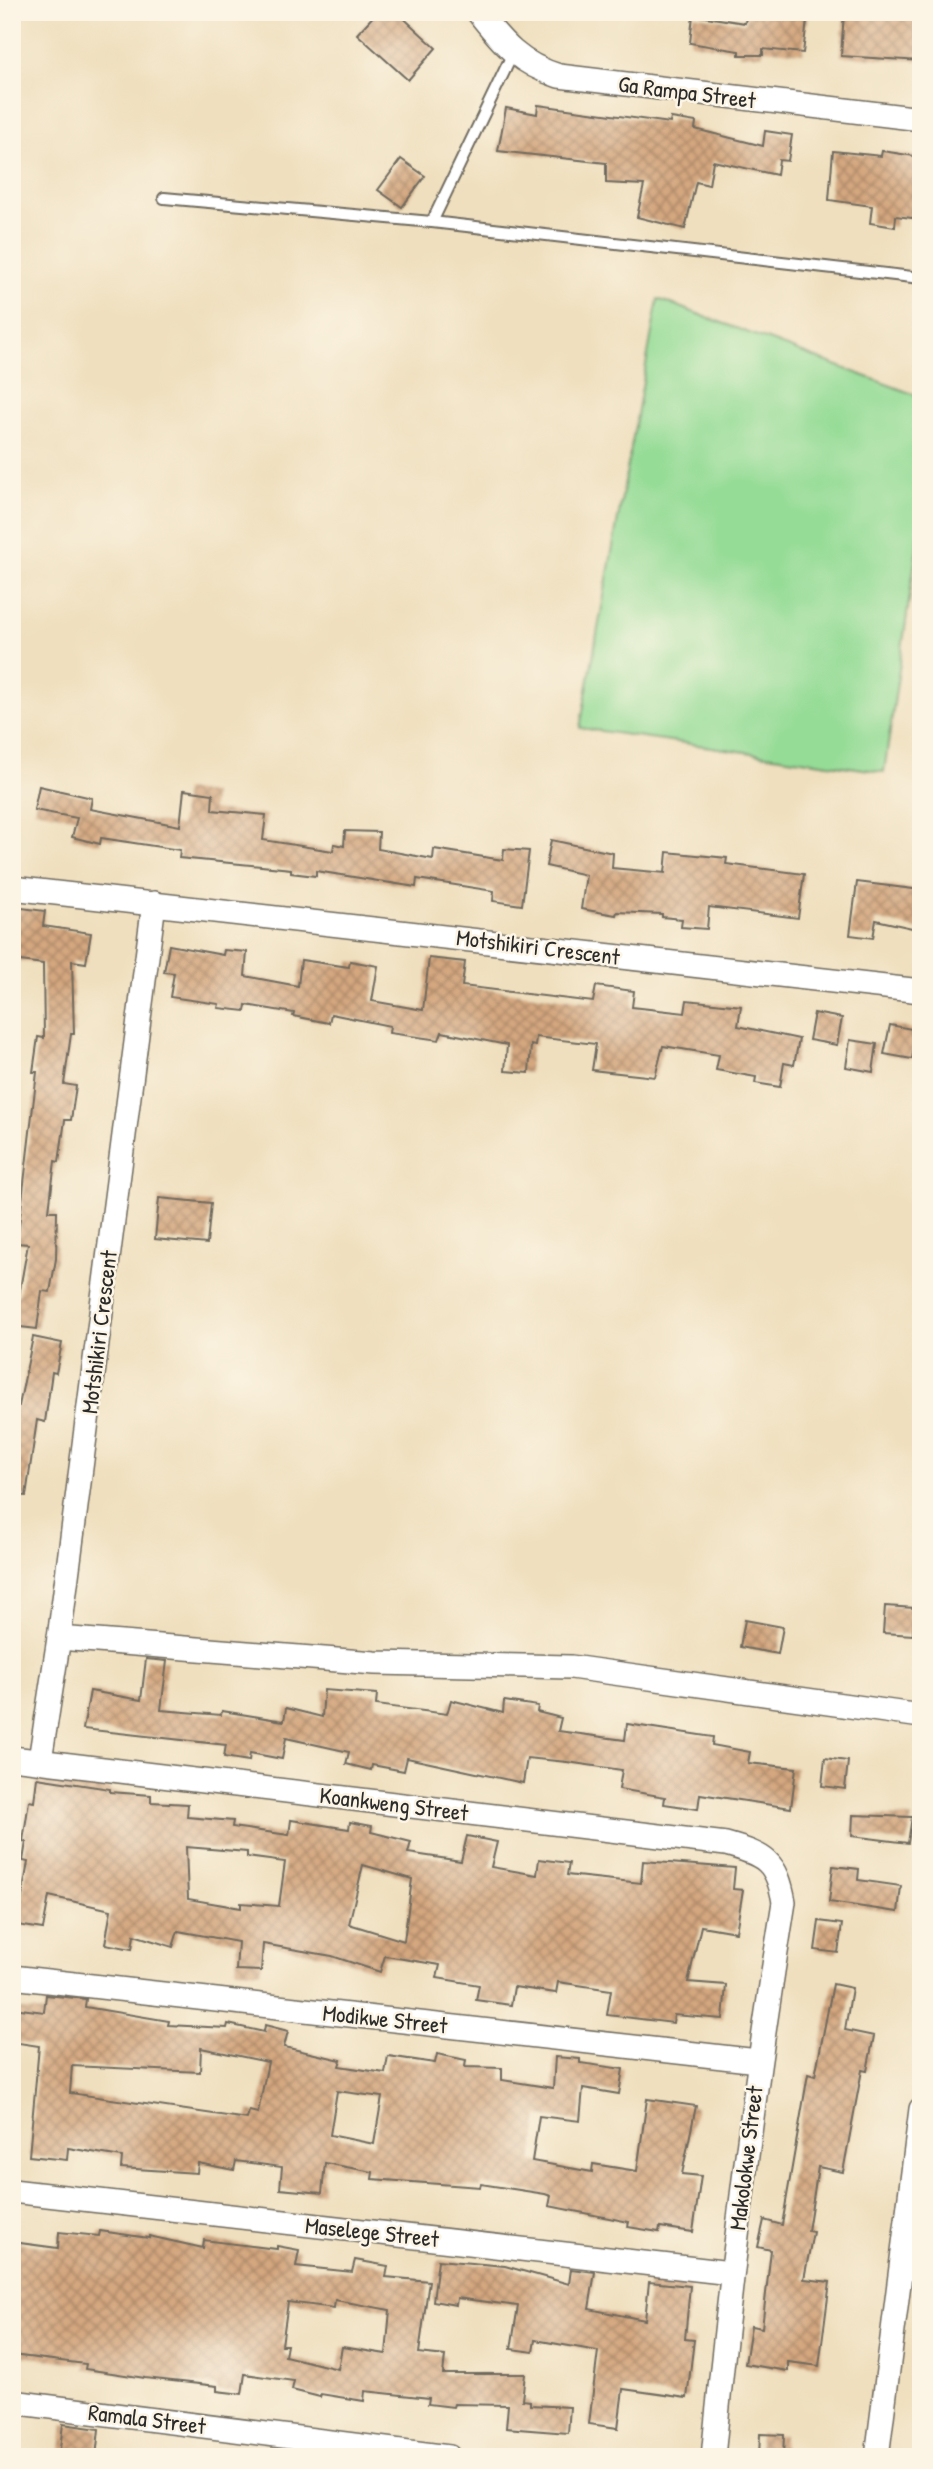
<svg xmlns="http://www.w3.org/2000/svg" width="933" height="2469" font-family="'Patrick Hand',sans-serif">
<defs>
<pattern id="building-cross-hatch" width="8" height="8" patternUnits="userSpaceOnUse" patternTransform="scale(1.75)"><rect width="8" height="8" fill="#d4a77f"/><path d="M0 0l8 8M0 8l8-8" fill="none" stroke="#ac8868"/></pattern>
</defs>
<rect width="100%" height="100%" fill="#fcf5e5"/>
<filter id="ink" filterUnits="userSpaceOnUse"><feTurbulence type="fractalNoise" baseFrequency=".0143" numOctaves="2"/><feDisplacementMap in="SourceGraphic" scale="14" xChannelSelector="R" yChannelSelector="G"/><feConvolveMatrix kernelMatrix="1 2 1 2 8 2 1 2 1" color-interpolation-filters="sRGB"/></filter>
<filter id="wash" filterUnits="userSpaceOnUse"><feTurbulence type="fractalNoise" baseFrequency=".00686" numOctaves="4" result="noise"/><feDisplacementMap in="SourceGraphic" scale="28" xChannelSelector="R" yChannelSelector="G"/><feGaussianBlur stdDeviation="1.57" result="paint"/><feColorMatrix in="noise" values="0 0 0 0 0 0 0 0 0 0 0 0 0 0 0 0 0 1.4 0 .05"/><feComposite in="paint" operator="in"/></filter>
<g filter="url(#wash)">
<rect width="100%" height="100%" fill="#efdfbe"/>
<polygon fill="#95dc96" stroke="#608460" stroke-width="2" points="658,299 921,397 921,519 884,772 580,728"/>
<g id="blocks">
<g fill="url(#building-cross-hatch)" fill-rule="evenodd">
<polygon points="377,12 397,12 436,48 408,80 357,34"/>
<polygon points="747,12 808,12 803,53 763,49 763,55 739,55 739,51 690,43 693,15 745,23"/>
<polygon points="844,12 921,12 921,61 841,56"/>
<polygon points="538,105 670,123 671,118 696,122 695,129 763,146 765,131 792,135 788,161 779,160 777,175 713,161 709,185 696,182 685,229 637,217 644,185 606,183 606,163 498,151 506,108 537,114"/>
<polygon points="833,151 881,156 882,151 921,157 921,219 896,216 895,227 870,223 872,206 829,200"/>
<polygon points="401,159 425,176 402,207 378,190"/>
<polygon points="39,786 92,798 90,809 180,826 184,790 213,794 212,810 266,815 263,840 333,851 334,844 344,846 345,831 379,832 378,849 433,859 434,849 503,860 504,849 529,851 522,905 493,901 494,891 417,879 416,887 316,871 316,876 291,873 291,869 179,858 180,850 101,838 100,844 72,837 77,818 34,810"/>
<polygon points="551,840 613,853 612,868 665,873 667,852 727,858 726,864 804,874 798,918 709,907 707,929 681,927 682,919 662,917 662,914 617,912 616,915 581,909 586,875 546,866"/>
<polygon points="857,882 921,890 921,930 876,920 873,938 850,935"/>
<polygon points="14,907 45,911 43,926 91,933 86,963 72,961 74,1034 71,1034 64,1084 76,1086 71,1120 65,1120 59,1162 55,1161 49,1211 57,1211 56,1259 50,1292 42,1291 37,1329 12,1326 12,1294 19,1295 28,1244 17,1243 37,1072 33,1072 38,1037 44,1038 43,964 12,960"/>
<polygon points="169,945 223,955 224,950 247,952 245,976 298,986 301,960 349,967 350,961 378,966 372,1001 423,1010 429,958 465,962 462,986 593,1002 596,986 634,991 632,1007 685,1013 687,1000 741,1006 738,1026 799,1039 794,1065 784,1063 780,1087 755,1083 756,1077 716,1070 719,1055 663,1046 655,1077 592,1070 596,1044 536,1037 535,1046 531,1045 529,1073 505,1071 507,1045 442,1032 439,1040 389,1033 390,1026 331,1014 329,1023 293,1016 294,1013 246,1005 245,1011 218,1008 219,1004 170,997 174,973 164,972"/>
<polygon points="814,1013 842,1018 837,1045 809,1040"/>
<polygon points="890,1025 917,1030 912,1059 884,1054"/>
<polygon points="850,1040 877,1044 873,1072 846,1067"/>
<polygon points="159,1198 211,1203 207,1244 155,1239"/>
<polygon points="33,1337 62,1343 56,1373 52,1372 45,1422 37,1420 26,1496 12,1495 12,1405 19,1406"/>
<polygon points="885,1606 915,1608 913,1635 883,1633"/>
<polygon points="745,1620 783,1627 778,1654 740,1647"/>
<polygon points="146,1659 167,1661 161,1710 221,1715 222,1711 284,1721 286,1708 322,1717 324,1690 377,1694 376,1705 447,1714 451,1700 503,1713 504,1701 538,1706 537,1712 561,1718 558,1731 625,1740 627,1724 713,1737 712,1745 750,1752 748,1763 796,1768 791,1808 700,1794 698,1809 664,1804 665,1797 619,1789 622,1770 567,1762 527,1758 523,1783 407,1758 404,1771 372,1765 371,1770 346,1764 349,1752 286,1738 282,1759 250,1753 249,1761 224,1757 226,1745 83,1729 90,1691 141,1700"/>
<polygon points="825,1758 848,1761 845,1789 822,1786"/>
<path d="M37 1778 110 1789V1792L151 1795V1802L188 1804 187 1817 233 1821 232 1827 289 1835 291 1820 349 1829 350 1822 372 1826 371 1832 411 1842 408 1853 461 1861 467 1836 497 1842 491 1867 537 1875 539 1859 569 1863 567 1875 641 1883 643 1861 735 1868 733 1889 743 1890 736 1932 701 1926 688 1982 726 1985 723 2019 674 2015 673 2023 607 2015 611 1990 558 1982 556 1993 514 1987 511 2005 476 2000 479 1985 437 1978 440 1965 385 1956 380 1972 332 1956 263 1944 261 1971 236 1970 238 1942 178 1931 173 1947 134 1935 132 1949 105 1944 111 1910 49 1896 43 1929 17 1925 28 1862 23 1861 26 1842 23 1841 29 1801 34 1802ZM186 1847 247 1852V1857L285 1862 279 1906 241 1903V1908L188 1899ZM363 1865 412 1879 404 1941 349 1924Z"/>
<polygon points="853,1815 912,1817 908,1843 852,1836"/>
<polygon points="833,1866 859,1869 858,1880 901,1886 898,1912 829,1902"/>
<polygon points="819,1921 842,1924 838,1953 815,1950"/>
<polygon points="833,1984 852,1988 845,2030 874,2036 867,2071 862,2070 843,2172 818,2167 808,2231 813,2232 804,2279 830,2282 819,2366 788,2362 788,2371 745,2364 751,2326 762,2328 771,2250 758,2247 764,2220 782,2225 808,2074 815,2076"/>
<path d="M46 1995 86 1999 85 2007 169 2021 168 2025 227 2028 228 2024 264 2032 265 2025 288 2031 284 2047 341 2060 339 2066 385 2073 388 2056 435 2063 437 2054 466 2060 465 2067 502 2068V2080L553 2088 555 2057 580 2059V2063L623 2069 619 2094 583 2088 580 2121 539 2116 532 2161 592 2172 593 2164 637 2171 647 2099 696 2106 682 2174 701 2176 693 2232 660 2227 659 2232 628 2227 629 2222 549 2206 551 2196 545 2194 481 2184 480 2187 372 2179 373 2172 325 2163 322 2193 280 2189 282 2167 236 2161 234 2170 198 2163 197 2173 121 2168 122 2157 68 2148 67 2160 29 2156 39 2046 12 2042V2008L44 2012ZM201 2048 268 2062 258 2113 249 2111 247 2119 70 2093 72 2066 200 2072ZM337 2091 382 2097 374 2144 330 2135Z"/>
<path d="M100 2231 149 2238V2236L203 2248 204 2240 277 2249V2246L299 2250 296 2266 352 2272 355 2260 388 2266 386 2277 429 2281 419 2353 445 2356 443 2374H525L522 2400 530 2401V2405L570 2407 568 2433 506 2428 508 2405 454 2404 453 2407 428 2404 429 2398 365 2391 364 2401 321 2394 320 2397 292 2390 294 2381 245 2374 242 2394 217 2391V2386L145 2378 85 2369 86 2364 12 2355V2242L58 2248 59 2232 99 2236ZM335 2300 390 2310 386 2354 342 2347 338 2369 285 2356 287 2345H282L288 2302 334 2308Z"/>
<polygon points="438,2260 505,2266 569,2284 571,2269 595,2272 589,2309 645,2320 649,2282 690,2286 685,2339 694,2340 687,2398 623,2389 618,2428 589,2424 598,2351 535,2340 533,2352 511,2349 518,2306 457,2298 456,2305 433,2301"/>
<polygon points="63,2424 99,2429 96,2457 59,2457"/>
<polygon points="760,2434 784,2435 783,2457 759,2457"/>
</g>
</g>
</g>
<g filter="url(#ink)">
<use href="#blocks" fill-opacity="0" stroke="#706a5e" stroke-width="2"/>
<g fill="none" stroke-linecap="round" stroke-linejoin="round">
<defs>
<g id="lane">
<polyline points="164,198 432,222 513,53"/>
<polyline points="432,222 921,278"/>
</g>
<g id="street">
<path d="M478 12C503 44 520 64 559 76L921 119"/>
<polyline points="12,888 921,991"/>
<polyline points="59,1638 375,1663 571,1667 921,1716"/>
<path d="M12 1758 726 1844C765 1855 777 1861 784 1902 754 2086 731 2271 713 2457"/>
<polyline points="40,1760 59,1638 154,903"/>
<polyline points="12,1977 758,2061"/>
<polyline points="12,2191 731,2273"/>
<polyline points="12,2402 449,2457"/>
<polyline points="877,2457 921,2109"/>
</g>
</defs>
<use href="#lane" stroke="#706a5e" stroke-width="14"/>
<use href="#street" stroke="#706a5e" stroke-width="26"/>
<use href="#lane" stroke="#fff" stroke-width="10"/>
<use href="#street" stroke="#fff" stroke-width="23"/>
</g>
</g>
<g text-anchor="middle" stroke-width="5" stroke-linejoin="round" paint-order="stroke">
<g font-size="23" fill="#2b2b2b" stroke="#fcf5e5">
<text transform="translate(687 92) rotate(7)" y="8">Ga Rampa Street</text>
<text transform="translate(538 947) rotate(7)" y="8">Motshikiri Crescent</text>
<text transform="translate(99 1332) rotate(-83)" y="8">Motshikiri Crescent</text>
<text transform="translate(394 1804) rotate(7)" y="8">Koankweng Street</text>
<text transform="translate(385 2019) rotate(6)" y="8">Modikwe Street</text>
<text transform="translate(746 2158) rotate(-83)" y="8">Makolokwe Street</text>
<text transform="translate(372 2232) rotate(6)" y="8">Maselege Street</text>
<text transform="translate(147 2419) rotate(7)" y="8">Ramala Street</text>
</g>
</g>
<rect width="933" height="2469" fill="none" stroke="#fcf5e5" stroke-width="42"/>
</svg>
